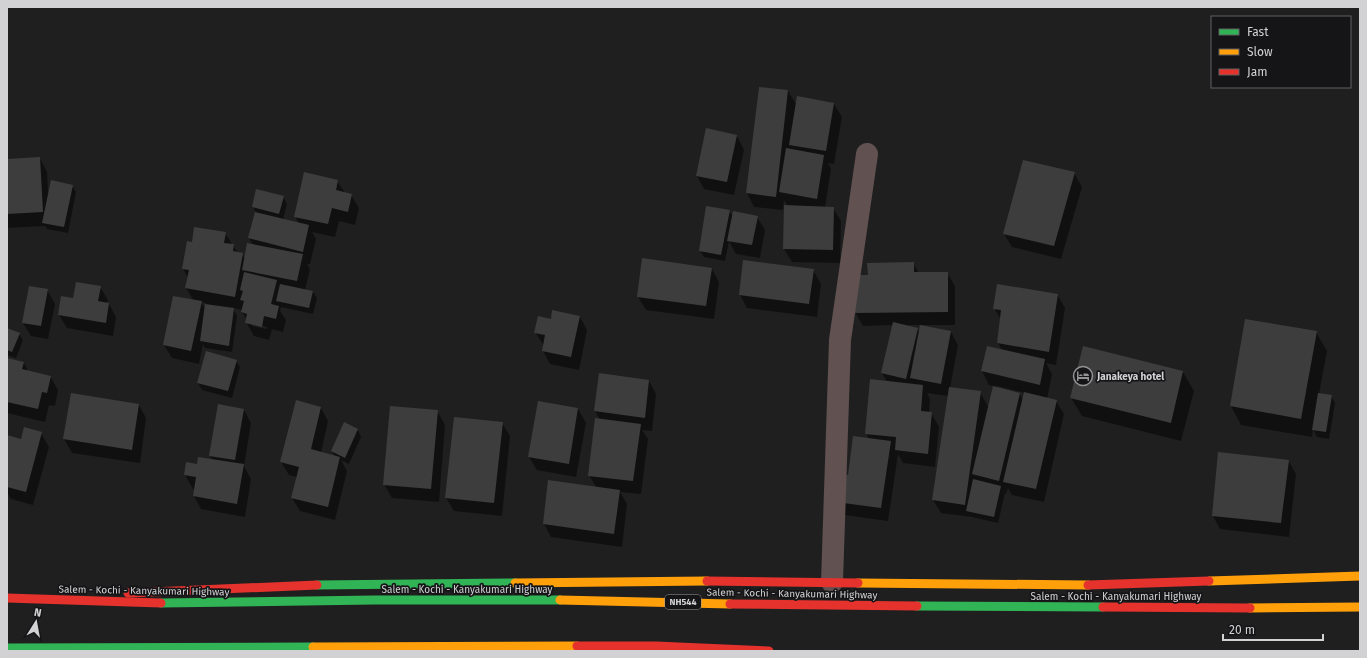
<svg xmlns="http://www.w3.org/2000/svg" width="1367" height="658" font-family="'Fira Sans',sans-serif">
<rect width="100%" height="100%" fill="#1f1f20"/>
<g fill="#0007" fill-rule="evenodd">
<polygon points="759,88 788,91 797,106 834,104 842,117 834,164 828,163 831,169 825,207 833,208 841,221 840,263 792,262 784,249 788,207 784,200 783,210 754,207 747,193"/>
<polygon points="737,136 744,150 734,195 704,189 697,176"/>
<polygon points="40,158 47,172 48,192 72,186 76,192 68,233 47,229 45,226 7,228 7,160"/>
<polygon points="1074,173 1082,187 1061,259 1012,247 1004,234"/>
<path d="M337 181 345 193 351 195 359 208 355 225 339 221 335 237 312 232 316 239 310 264H307L310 269 305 290 313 292 317 298 313 314 281 307 280 311 286 320 283 332 272 329 269 340 254 336 246 322 247 320 242 312 243 310 233 308 237 316 232 352 205 348 203 344 199 364 172 358 164 345 194 301 186 288 188 278 183 269 193 244 225 233 238 253 242 254 245 259 253 245 249 238 256 212 253 207 283 197 287 204 283 220 299 224 295 216ZM201 302 206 303 205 309ZM250 323 267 327 266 329 253 326Z"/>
<polygon points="729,211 733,217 757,217 765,230 760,258 736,254 729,241 725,261 704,257 700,251"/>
<path d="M913 263 919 273H947L955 286V325H907L917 329 920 333 951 332 958 345 950 388 980 392 989 408 994 386 989 385 982 371 987 347 1002 350 998 343 1001 320 994 308 1057 294 1065 308 1056 365 1046 363 1052 374 1047 399 1056 401 1064 414 1044 502 1012 495 1008 488 1006 494 1005 493 998 523 972 517 941 513 933 500 948 396 927 393 930 399 929 413H931L939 427 935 467 903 463 898 454 888 521 837 514 849 476 869 439 866 433 887 382 882 373 893 325 863 326 855 312 869 276ZM997 386 1025 393 1023 400 1020 394 997 388Z"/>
<polygon points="712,269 719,282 714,319 646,310 638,297"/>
<polygon points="813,270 821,284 817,317 747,308 740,295"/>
<polygon points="100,287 108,300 107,304 109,304 116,317 113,336 67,328 59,315 74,299"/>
<polygon points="47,290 55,304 48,339 31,336 23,323"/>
<polygon points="580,317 587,330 579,370 550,364 543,351 544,346 535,332 551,321"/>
<polygon points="1246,320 1316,332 1327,351 1319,394 1331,396 1335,403 1329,439 1317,437 1313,429 1312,437 1241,425 1231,406"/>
<polygon points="7,329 19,334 23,340 16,358 7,355"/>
<polygon points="1084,348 1183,372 1194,391 1181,441 1082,416 1071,398"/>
<polygon points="7,359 24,363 28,371 50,376 58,390 55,406 49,405 45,422 7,413"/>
<polygon points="236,361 240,367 232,398 202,390 198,383"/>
<polygon points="649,381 656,394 652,431 642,430 648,439 641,494 620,492 627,504 622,547 551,537 544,524 596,487 589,475 600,420 595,411"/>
<polygon points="539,402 578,409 586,423 576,477 537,470 529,457"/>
<polygon points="139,405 146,418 140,463 72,453 64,439"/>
<polygon points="321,408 328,421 321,453 335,456 332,451 358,430 361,437 349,464 341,460 347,471 335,520 300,511 292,498 297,477 289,475 281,462"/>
<polygon points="244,410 251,423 244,466 251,479 245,517 201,509 194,496 195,489 193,489 185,475 198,465 213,461 210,456"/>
<polygon points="437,411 445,425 439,502 392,498 384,484"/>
<polygon points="502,423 510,436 502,516 454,511 446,498"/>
<polygon points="41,433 49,447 33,505 11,499 7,492 7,436 22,440"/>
<polygon points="1288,460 1296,474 1289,537 1220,529 1213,516"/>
</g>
<g fill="#3e3d3e">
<polygon points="759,87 788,90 776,197 746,193"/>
<polygon points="797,96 834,103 826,151 789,145"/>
<polygon points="706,128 737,135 727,182 696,176"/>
<polygon points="786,148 824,155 817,199 779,192"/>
<polygon points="40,157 43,212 7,214 7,159"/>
<polygon points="1023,160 1075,172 1054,246 1003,234"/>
<polygon points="304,172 338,180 336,190 352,194 348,212 332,208 328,224 294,217"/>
<polygon points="51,180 73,185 64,227 42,223"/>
<polygon points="256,189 284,196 279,214 252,207"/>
<polygon points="784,205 834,207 833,250 783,249"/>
<polygon points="706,206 730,210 721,255 699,251"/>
<polygon points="733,211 758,216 752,245 727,241"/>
<polygon points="255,212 309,225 303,252 248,238"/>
<polygon points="194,227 226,232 224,243 234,244 233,251 243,253 235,297 185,288 189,270 182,269 187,241 192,242"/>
<polygon points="247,243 303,254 297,281 242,270"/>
<polygon points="642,258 712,268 706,306 637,297"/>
<polygon points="743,260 814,269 809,304 739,295"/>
<polygon points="914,262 914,272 948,272 948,312 854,313 854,275 868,275 867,263"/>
<polygon points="244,272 277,280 271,304 279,306 276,319 264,316 262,327 245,323 247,314 241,312 244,301 240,300 243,291 240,290"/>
<polygon points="76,282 101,286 98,301 109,303 106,323 58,315 61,296 73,298"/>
<polygon points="280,284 313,291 309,308 276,301"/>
<polygon points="997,284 1058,294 1049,352 997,343 1001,310 993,309"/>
<polygon points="29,286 48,289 41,326 22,323"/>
<polygon points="173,296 202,301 191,351 163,345"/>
<polygon points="205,304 234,308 229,346 200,341"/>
<polygon points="552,310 580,316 571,357 542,351 545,335 534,333 538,316 551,319"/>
<polygon points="1245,319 1317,331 1301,419 1230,406"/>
<polygon points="893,322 918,328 906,379 881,373"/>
<polygon points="920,325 951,331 941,384 910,378"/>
<polygon points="7,328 20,333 12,352 7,350"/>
<polygon points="987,346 1045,359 1040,385 981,371"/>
<polygon points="1083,346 1183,371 1171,423 1070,398"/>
<polygon points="206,351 237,360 228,391 197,383"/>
<polygon points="7,358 24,362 22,369 51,376 47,393 42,392 38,409 7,402"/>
<polygon points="599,373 649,380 645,418 594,411"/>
<polygon points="870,379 923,385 921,411 932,412 928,454 895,450 896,437 865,434"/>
<polygon points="993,386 1020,393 999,481 972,474"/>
<polygon points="949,387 981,391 965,505 932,500"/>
<polygon points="1024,392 1057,400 1036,489 1003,482"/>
<polygon points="71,393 139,404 132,450 63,439"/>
<polygon points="1318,393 1332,395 1326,432 1312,430"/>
<polygon points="296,400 321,407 311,449 340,457 328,507 291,498 299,467 280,462"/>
<polygon points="538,401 578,408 569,464 528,457"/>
<polygon points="218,404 244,409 235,460 209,456"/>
<polygon points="390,406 438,410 431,489 383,485"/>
<polygon points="454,417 503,422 494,503 445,498"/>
<polygon points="595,418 641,424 633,481 588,476"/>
<polygon points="344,422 358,429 345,458 331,451"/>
<polygon points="24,427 42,432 26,492 7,487 7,435 21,439"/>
<polygon points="853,436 891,441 881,508 828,501 832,472 848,475"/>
<polygon points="1218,452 1289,460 1281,523 1212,516"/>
<polygon points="198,457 244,464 237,504 193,496 196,477 184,475 186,462 197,464"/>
<polygon points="973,479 1001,486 994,517 966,511"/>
<polygon points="548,480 620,490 614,534 543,524"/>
</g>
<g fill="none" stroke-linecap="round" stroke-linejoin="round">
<polyline stroke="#615151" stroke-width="22" points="832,582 840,340 867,154"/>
<g stroke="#30b455" stroke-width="9">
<polyline points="317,585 515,583"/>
<polyline points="161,603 374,600 560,600"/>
<polyline points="917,606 1103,607"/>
<polyline points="7,648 313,647"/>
</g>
<g stroke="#ff9f0a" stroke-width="9">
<polyline points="1209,581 1360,576"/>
<polyline points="515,583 707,581"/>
<polyline points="858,583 1088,585"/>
<polyline points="560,600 730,604"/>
<polyline points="1250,608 1360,607"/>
<polyline points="313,647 577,646"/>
</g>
<g stroke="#e5322d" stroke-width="9">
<polyline points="707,581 858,583"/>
<polyline points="1088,585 1209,581"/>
<polyline points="128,593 317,585"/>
<polyline points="7,598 161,603"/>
<polyline points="730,604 917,606"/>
<polyline points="1103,607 1250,608"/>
<polyline points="577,646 656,646 769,651"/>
</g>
</g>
<defs>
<symbol id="hotel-ring" viewBox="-11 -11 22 22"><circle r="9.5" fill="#151518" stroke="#939395" stroke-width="1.5"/><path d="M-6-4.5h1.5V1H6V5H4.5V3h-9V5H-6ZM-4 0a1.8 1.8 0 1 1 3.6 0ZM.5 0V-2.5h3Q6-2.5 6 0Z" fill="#939395"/></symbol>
</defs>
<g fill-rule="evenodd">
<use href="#hotel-ring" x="1072" y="365" width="22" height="22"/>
</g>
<g text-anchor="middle" stroke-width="3.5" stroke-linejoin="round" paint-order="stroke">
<rect fill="#151518" stroke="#99999c" stroke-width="1" x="665" y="595" width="36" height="14" rx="3"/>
<g font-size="9" font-weight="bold" fill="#d2d2d4">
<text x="683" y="605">NH544</text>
</g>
<g font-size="10" font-weight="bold" fill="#d2d2d4" stroke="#151518" text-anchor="start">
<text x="1097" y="380">Janakeya hotel</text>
</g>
<g font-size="10" fill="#d2d2d4" stroke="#151518">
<text x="467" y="593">Salem - Kochi - Kanyakumari Highway</text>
<text transform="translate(144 590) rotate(1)" y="4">Salem - Kochi - Kanyakumari Highway</text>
<text transform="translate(792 593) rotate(1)" y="4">Salem - Kochi - Kanyakumari Highway</text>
<text x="1116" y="600">Salem - Kochi - Kanyakumari Highway</text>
</g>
</g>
<rect width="1367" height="658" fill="none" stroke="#d2d2d4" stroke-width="16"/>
<rect x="1211" y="16" width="140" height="72" fill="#151518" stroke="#616163"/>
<rect x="1219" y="29" width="20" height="6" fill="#30b455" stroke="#616163"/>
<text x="1247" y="36" font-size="12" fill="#d2d2d4">Fast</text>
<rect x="1219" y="49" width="20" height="6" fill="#ff9f0a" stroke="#616163"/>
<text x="1247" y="56" font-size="12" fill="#d2d2d4">Slow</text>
<rect x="1219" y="69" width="20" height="6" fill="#e5322d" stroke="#616163"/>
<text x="1247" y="76" font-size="12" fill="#d2d2d4">Jam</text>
<g transform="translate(36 622) rotate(11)" stroke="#151518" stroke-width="3" paint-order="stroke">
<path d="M0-3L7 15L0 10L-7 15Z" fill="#d2d2d4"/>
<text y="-6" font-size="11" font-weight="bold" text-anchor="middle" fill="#d2d2d4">N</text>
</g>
<path d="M1223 634v6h100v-6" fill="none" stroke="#d2d2d4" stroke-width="2"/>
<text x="1229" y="634" font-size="12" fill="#d2d2d4" stroke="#151518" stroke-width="3" paint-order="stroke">20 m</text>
</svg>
